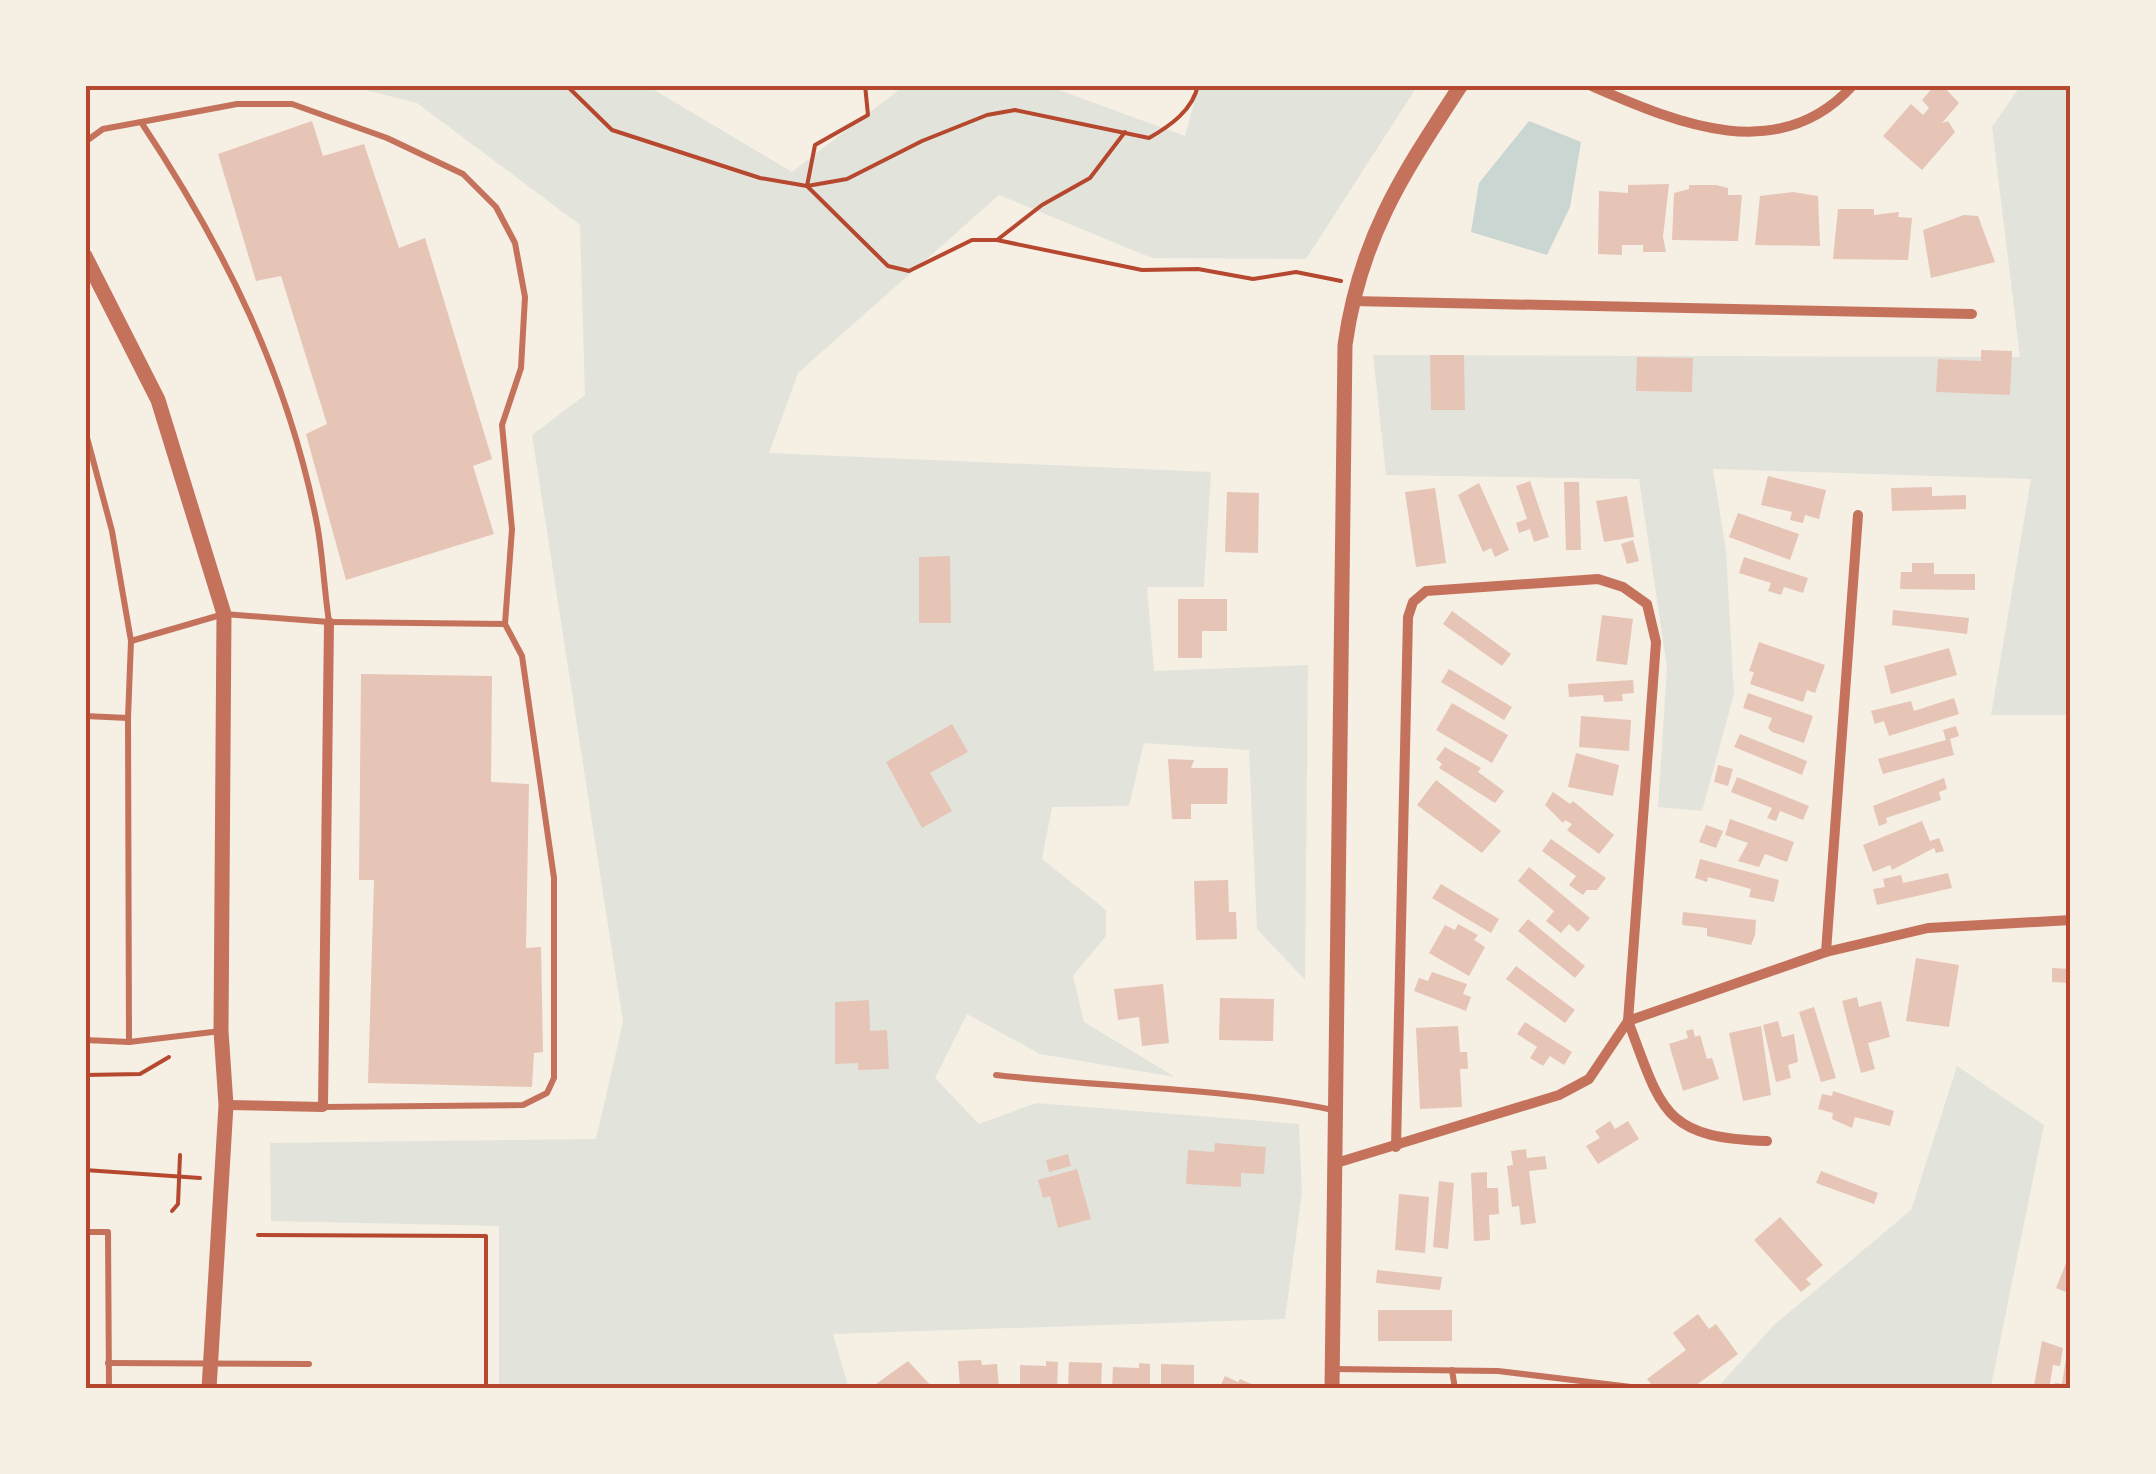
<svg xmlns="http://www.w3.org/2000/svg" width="2156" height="1474" font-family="'Asap Condensed',sans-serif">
<rect width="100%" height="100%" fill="#f6efe4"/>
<g fill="#e2e4dc">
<polygon points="345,85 646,85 792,172 905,85 1045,85 1185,136 1199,85 1418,85 1306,259 1152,258 999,195 798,373 769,453 1211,472 1204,587 1147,587 1154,671 1308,665 1305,980 1257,929 1249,750 1144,743 1129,806 1052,807 1042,859 1106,910 1106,936 1073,976 1084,1022 1175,1077 1040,1054 967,1014 935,1078 979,1124 1036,1103 1299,1124 1302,1193 1285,1319 833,1334 849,1389 499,1389 499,1226 271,1221 270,1143 596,1139 623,1022 532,435 585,395 580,225 417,103"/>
<polygon points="2021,85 2071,85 2071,715 1991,715 2031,479 1713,469 1726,551 1734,694 1702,811 1658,807 1667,667 1639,479 1386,475 1373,355 2020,357 1992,127"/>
<polygon points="1957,1066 2044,1125 1991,1386 1716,1389 1774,1325 1911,1210"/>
</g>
<polygon fill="#c9d6d2" points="1529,121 1581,142 1570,207 1547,255 1471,232 1479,183"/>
<g fill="#e6c5b7">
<polygon points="1935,85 1942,85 1959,103 1942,123 1948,121 1955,132 1922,170 1883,136 1911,104 1923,115 1929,108 1922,100"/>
<polygon points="312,121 323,156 364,144 399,248 425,238 492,459 473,466 494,534 346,580 306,434 327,424 281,276 256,281 218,154"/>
<polygon points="1669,184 1663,237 1666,252 1643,252 1643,245 1622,245 1622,255 1598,254 1599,191 1628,193 1628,185"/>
<polygon points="1689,185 1716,185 1728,188 1728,195 1742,195 1738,241 1672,240 1674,193 1689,189"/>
<polygon points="1793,192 1818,196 1820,246 1755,245 1760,196"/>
<polygon points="1838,209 1874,209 1874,215 1899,212 1898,217 1912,218 1908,260 1833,259"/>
<polygon points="1964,215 1978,216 1995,262 1931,278 1923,230"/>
<polygon points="1981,350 2012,351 2010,395 1936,392 1938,359 1981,361"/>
<polygon points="1430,355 1464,355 1465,410 1431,410"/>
<polygon points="1637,357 1693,358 1692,392 1636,391"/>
<polygon points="1768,476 1826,490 1819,519 1805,515 1803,523 1790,520 1792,512 1761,505"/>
<polygon points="1530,481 1549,537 1534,542 1530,529 1519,533 1516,523 1527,519 1516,486"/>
<polygon points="1564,482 1579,482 1581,550 1566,550"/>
<polygon points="1479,483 1509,550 1495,557 1491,548 1483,552 1458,495"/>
<polygon points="1932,487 1932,496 1966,495 1966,509 1892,511 1891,488"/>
<polygon points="1435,488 1446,563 1416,567 1405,492"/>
<polygon points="1227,492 1259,493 1258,553 1225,552"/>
<polygon points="1627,496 1634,537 1604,542 1596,501"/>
<polygon points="1738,513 1799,534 1790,560 1729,537"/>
<polygon points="1633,540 1639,561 1627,564 1621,544"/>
<polygon points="85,551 90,552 88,626 85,626"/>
<polygon points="950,556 951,623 919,623 919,557"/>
<polygon points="1744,557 1808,578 1803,593 1784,587 1781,595 1768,591 1771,583 1739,573"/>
<polygon points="1912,563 1934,563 1934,574 1975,574 1975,590 1900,589 1901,572 1912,572"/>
<polygon points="1178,599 1227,599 1227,631 1202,631 1202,658 1178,658"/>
<polygon points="1893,610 1969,618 1967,634 1892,625"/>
<polygon points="1452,611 1511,654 1502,666 1443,624"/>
<polygon points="1602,615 1633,619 1627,665 1596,661"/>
<polygon points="1759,642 1825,665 1815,693 1807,690 1803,702 1750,684 1754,672 1749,671"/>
<polygon points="1949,648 1957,675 1891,694 1884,666"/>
<polygon points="1449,669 1512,707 1504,720 1441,682"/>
<polygon points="361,674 492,676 491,782 529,784 526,948 541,947 543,1052 534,1053 532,1087 368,1083 374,880 359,880"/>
<polygon points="1633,680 1634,693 1622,694 1623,701 1604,702 1603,695 1569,697 1568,684"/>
<polygon points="1748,693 1813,716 1804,743 1772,732 1768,728 1772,718 1743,708"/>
<polygon points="1954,698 1959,714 1889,736 1884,721 1875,724 1871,711 1911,701 1914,711"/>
<polygon points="1452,703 1508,735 1492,763 1436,730"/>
<polygon points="1581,716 1631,720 1629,751 1579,747"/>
<polygon points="952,724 968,752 930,773 952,811 922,828 886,762"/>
<polygon points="1956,726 1959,736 1950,739 1954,755 1883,774 1878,759 1946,740 1943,730"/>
<polygon points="1740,734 1807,761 1802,775 1734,747"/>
<polygon points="1445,747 1481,768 1478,772 1504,791 1495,803 1439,768 1442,764 1436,759"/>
<polygon points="1576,753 1619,765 1613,796 1568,787"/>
<polygon points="1168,759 1194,760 1191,768 1228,768 1227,804 1191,804 1191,819 1172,819"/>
<polygon points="1718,765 1733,769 1728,786 1714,782"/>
<polygon points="1737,777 1809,806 1803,820 1780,811 1776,821 1767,818 1772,808 1731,792"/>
<polygon points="1944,778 1947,789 1939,792 1941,800 1886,818 1887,823 1879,826 1873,806"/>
<polygon points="1436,780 1501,831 1482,853 1417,805"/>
<polygon points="1553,792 1570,804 1573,801 1614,835 1599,854 1567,830 1572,824 1565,820 1563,823 1545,805"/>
<polygon points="1730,819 1794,842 1787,862 1765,854 1759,867 1738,861 1748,843 1725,835"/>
<polygon points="1922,821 1930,841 1939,838 1944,851 1936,853 1934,848 1892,870 1890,865 1873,872 1863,845"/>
<polygon points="1706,825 1723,831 1716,848 1699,842"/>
<polygon points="1551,839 1606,878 1597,890 1587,890 1583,895 1569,885 1576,876 1542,851"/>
<polygon points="1700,859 1779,880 1774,902 1749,897 1751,889 1708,877 1707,882 1695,878"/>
<polygon points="1529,867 1590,918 1578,932 1569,924 1561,933 1546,921 1554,911 1518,881"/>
<polygon points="1948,873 1952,888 1877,905 1873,889 1885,887 1883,879 1901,875 1903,883"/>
<polygon points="1228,880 1229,912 1236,912 1237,939 1196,940 1194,881"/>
<polygon points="1441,884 1499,919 1491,933 1432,898"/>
<polygon points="1683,912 1756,920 1755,935 1751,945 1707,936 1707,928 1682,925"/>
<polygon points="1528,919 1585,966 1575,978 1518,931"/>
<polygon points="1458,924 1478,935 1474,940 1485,947 1469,976 1429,953 1445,925 1455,930"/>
<polygon points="1916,958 1959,965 1949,1027 1906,1021"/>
<polygon points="1516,966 1575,1010 1565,1023 1506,979"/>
<polygon points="2052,968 2071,969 2070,983 2052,982"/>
<polygon points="1432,972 1467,984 1463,994 1471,997 1466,1011 1414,991 1419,978 1428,981"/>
<polygon points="1163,984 1169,1043 1142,1046 1139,1017 1118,1020 1114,989"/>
<polygon points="1857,997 1859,1007 1881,1001 1890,1037 1868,1043 1875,1069 1861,1073 1842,1001"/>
<polygon points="1220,998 1274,999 1273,1041 1219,1040"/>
<polygon points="869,1000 870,1031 887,1030 889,1069 858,1070 858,1063 835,1064 835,1002"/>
<polygon points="1814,1007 1836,1078 1821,1082 1799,1012"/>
<polygon points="1778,1021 1782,1037 1794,1034 1798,1062 1788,1065 1791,1078 1776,1082 1763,1025"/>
<polygon points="1525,1022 1572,1052 1564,1065 1550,1056 1543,1066 1530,1058 1537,1047 1517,1034"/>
<polygon points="1458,1026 1460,1052 1467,1052 1468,1069 1460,1069 1462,1107 1420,1109 1416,1028"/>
<polygon points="1761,1026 1771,1095 1743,1101 1729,1033"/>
<polygon points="1693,1029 1695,1037 1700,1035 1707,1059 1712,1058 1719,1079 1683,1091 1669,1044 1688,1038 1686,1031"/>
<polygon points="1833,1091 1894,1111 1890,1126 1855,1117 1852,1128 1832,1119 1833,1113 1818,1109 1822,1094 1832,1096"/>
<polygon points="1610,1121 1615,1129 1628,1121 1639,1139 1598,1164 1586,1146 1600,1138 1595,1131"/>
<polygon points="1215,1143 1266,1147 1264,1174 1241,1173 1241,1187 1186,1184 1188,1150 1214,1152"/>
<polygon points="1526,1149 1527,1158 1545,1156 1547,1169 1529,1171 1536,1223 1521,1225 1519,1206 1512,1207 1507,1166 1513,1165 1511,1151"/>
<polygon points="1068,1154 1071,1166 1049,1172 1046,1160"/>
<polygon points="1077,1169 1091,1219 1058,1228 1050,1196 1043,1198 1038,1180"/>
<polygon points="1821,1171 1878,1193 1874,1204 1816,1183"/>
<polygon points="1487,1172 1487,1188 1498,1188 1499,1214 1489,1215 1490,1240 1474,1241 1471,1173"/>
<polygon points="1439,1181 1454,1183 1448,1249 1433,1247"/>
<polygon points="1399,1194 1429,1197 1425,1253 1395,1250"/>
<polygon points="1780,1217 1823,1265 1806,1279 1811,1284 1801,1292 1754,1240"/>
<polygon points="2071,1251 2071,1294 2056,1288"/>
<polygon points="1377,1270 1442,1277 1440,1290 1376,1283"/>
<rect x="1378" y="1310" width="74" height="31"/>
<polygon points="1698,1314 1709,1329 1716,1324 1738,1354 1691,1389 1655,1389 1647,1379 1686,1350 1673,1333"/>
<polygon points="2069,1339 2071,1389 2054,1389 2055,1383 2062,1384"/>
<polygon points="2042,1341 2063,1348 2060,1366 2053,1365 2049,1389 2025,1389 2026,1384 2034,1386"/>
<polygon points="981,1360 982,1365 997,1364 999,1389 960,1389 958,1361"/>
<polygon points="908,1361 934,1389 881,1389 876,1384"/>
<polygon points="1046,1361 1058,1362 1057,1389 1020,1389 1020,1365 1046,1366"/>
<polygon points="1069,1362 1102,1363 1101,1389 1068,1389"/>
<polygon points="1139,1363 1150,1364 1150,1389 1112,1389 1113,1367 1139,1368"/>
<polygon points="1161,1364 1194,1365 1194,1389 1161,1389"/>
<polygon points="1225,1376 1238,1382 1240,1379 1263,1389 1219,1389"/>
<polygon points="362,1385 438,1386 437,1389 362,1389"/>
</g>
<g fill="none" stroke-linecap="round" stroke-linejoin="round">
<g stroke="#b5482f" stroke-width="4">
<path d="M566 85 612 130 760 178 807 186 847 179 922 141 987 115 1015 110 1149 138C1170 126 1193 110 1198 85"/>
<polyline points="865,85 868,115 815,145 807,186 888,266 909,271 972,240 997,240 1142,270 1198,269 1253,279 1296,272 1341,281"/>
<polyline points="997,240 1042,205 1090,178 1125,132"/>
<polyline points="85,1075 140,1074 169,1057"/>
<polyline points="85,1170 200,1178"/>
<polyline points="172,1211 178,1204 180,1155"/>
<polyline points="258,1235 486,1236 486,1389"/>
</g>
<g stroke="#c5725c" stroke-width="6">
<polyline points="141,122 237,104 292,104 387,138 463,174 496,207 515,243 525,297 521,368 502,425 512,529 505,624"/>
<path d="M85 142 103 129 141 122C224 247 288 375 317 524 323 556 324 589 329 622L224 614 131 641"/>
<polyline points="85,430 112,531 131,641 128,718 85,716"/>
<polyline points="85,1040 129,1042 128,718"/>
<polyline points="129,1042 221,1031"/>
<path d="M996 1075C1108 1088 1222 1087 1333 1110"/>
<polyline points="323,1107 523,1105 547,1093 554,1078 554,878 522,656 505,624 329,622"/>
<polyline points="85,1232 108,1232 109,1389"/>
<polyline points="108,1363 309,1364"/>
<polyline points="1333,1369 1498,1371 1631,1387"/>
<polyline points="1452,1370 1455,1389"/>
</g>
<g stroke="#c5725c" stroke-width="10">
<path d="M1589 85C1673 121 1778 169 1853 85"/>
<polyline points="1351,301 1972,314"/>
<polyline points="1826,952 1928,928 2071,920"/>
<path d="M1628 1021C1662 1111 1663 1138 1767 1141"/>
<polyline points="226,1105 323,1107 329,622"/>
<polyline points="1396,1147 1408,617 1413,602 1426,591 1598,579 1623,587 1647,604 1656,642 1628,1021 1826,952 1858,515"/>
<polyline points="1333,1164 1559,1095 1589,1079 1628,1021"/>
</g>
<g stroke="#c5725c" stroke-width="15">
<polyline points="85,256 158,400 224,614 221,1031 226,1105 209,1389"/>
<path d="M1332 1389 1345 345C1360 237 1403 174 1461 85"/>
</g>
</g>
<rect width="2156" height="1474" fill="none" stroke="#f6efe4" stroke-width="175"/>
<rect x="88" y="88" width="1980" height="1298" fill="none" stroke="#b5482f" stroke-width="4"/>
</svg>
